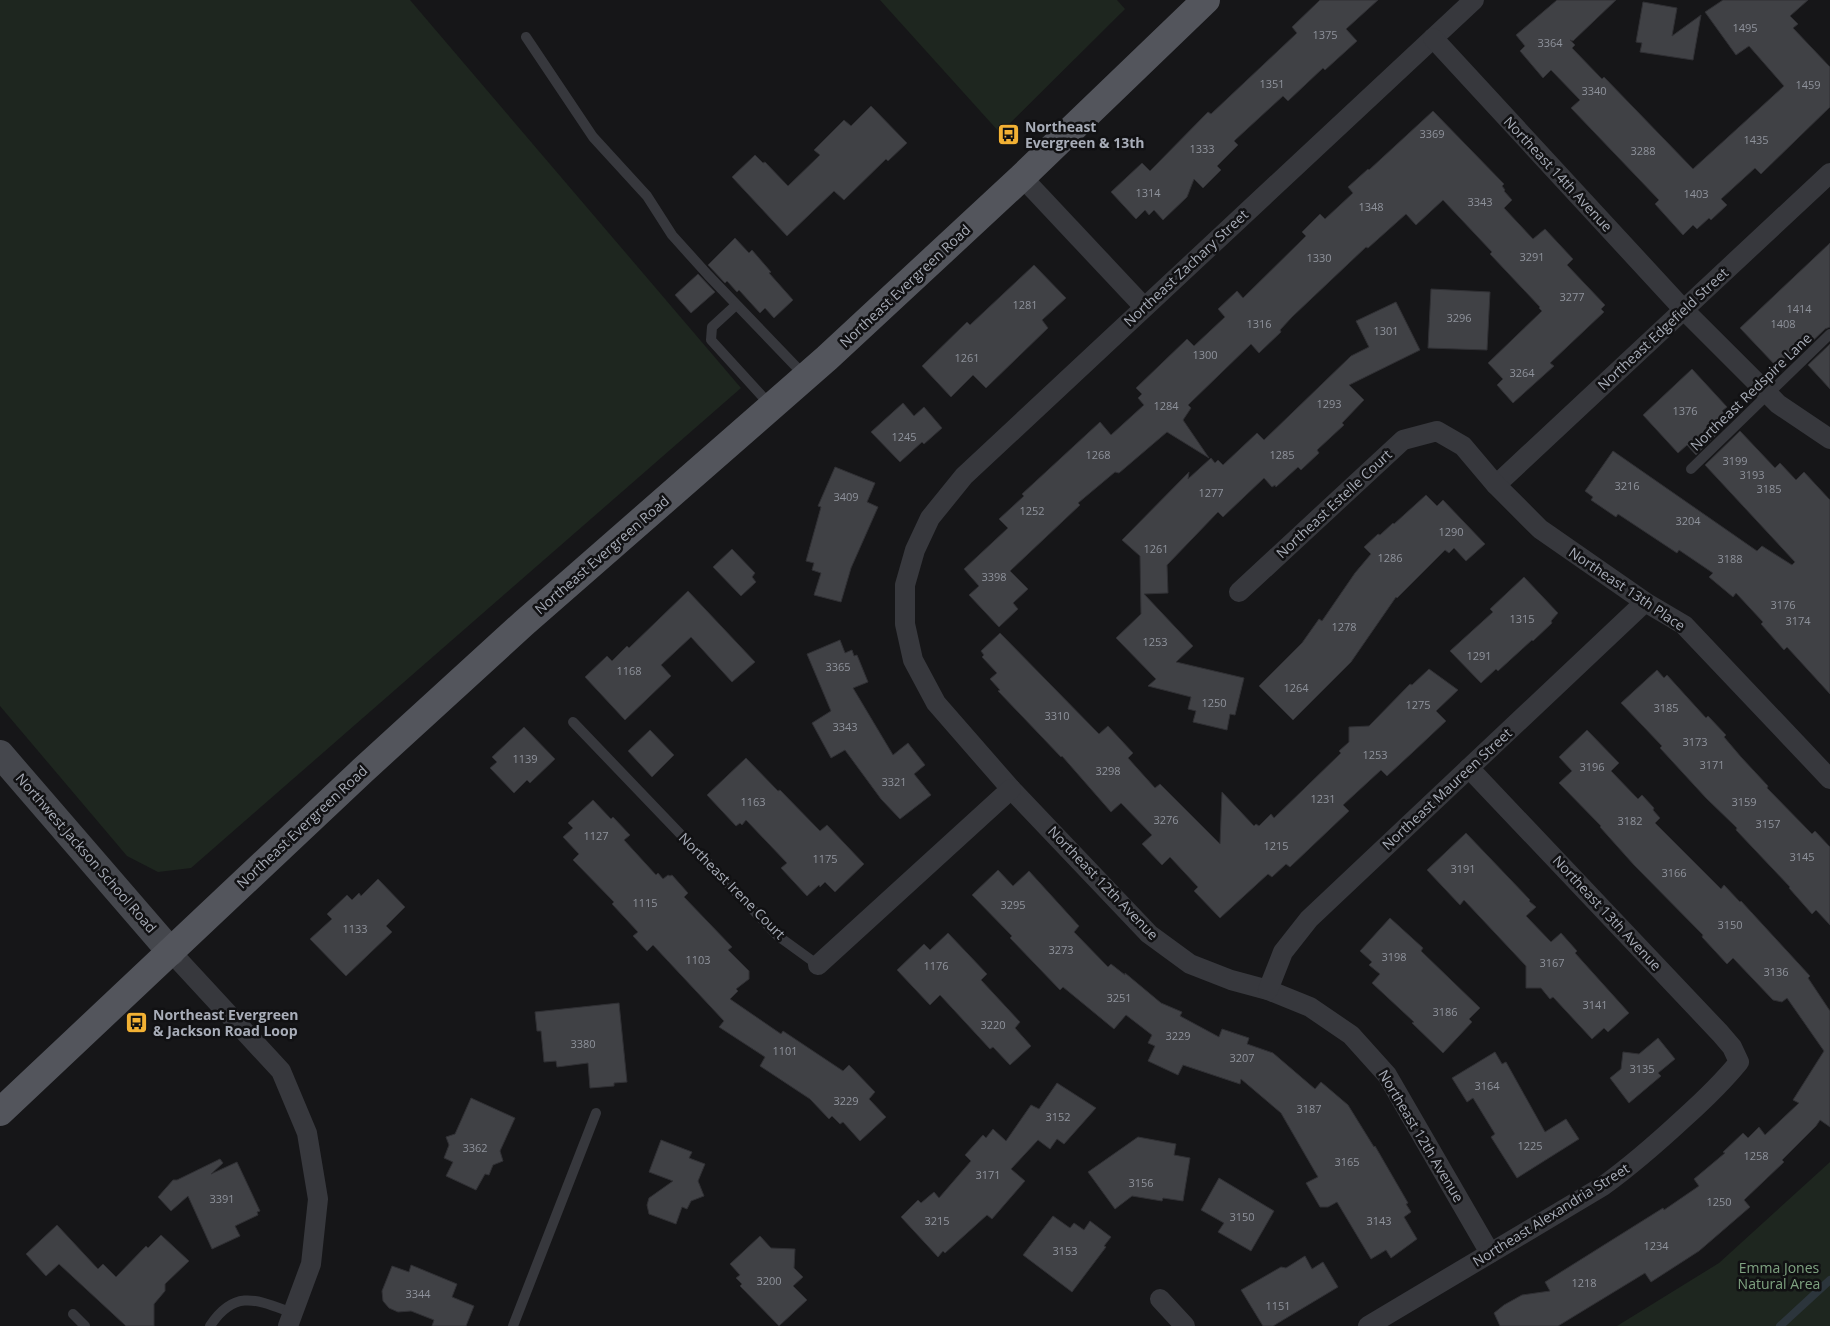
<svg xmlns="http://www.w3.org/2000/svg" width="1830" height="1326" font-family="'Open Sans',sans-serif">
<rect width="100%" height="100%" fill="#161618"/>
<g fill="#1e261f">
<polygon points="0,0 410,0 741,388 191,868 158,872 127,856 0,706"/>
<polygon points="880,0 1117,0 1125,9 1000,133"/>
<polygon points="1830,1162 1830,1326 1617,1326 1719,1263"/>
</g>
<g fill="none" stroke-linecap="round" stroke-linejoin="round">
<polyline stroke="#2c353c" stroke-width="8" points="1780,1326 1830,1280"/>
</g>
<g fill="#404145" stroke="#303034">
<polygon points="1320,0 1378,0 1346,29 1357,41 1325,70 1323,68 1288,101 1283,96 1234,141 1238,145 1217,166 1221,170 1203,188 1194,179 1187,197 1163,220 1154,210 1149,215 1145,210 1136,219 1111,192 1142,163 1150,171 1208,112 1211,114 1297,33 1292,27"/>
<polygon points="1557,0 1616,0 1573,41 1570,40 1575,45 1572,48 1602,79 1604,77 1693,169 1784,86 1749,46 1736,55 1705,12 1723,0 1808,0 1790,16 1798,24 1793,28 1830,67 1830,107 1761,174 1755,168 1721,199 1727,205 1711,220 1709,218 1697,229 1693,225 1683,235 1655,204 1659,200 1571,108 1580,100 1551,70 1543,78 1520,51 1525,46 1516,35"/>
<polygon points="1643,2 1677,8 1672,36 1701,15 1693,60 1640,52 1642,43 1636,42"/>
<polygon points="871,106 907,143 888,161 886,159 844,200 834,191 787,236 732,177 755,155 763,163 765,162 788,186 820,155 814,150 844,120 851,126"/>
<polygon points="1433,111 1504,184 1502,186 1505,190 1504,191 1512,200 1504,208 1533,239 1545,229 1573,259 1567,265 1605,305 1601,309 1604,312 1550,363 1554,366 1513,403 1497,385 1503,379 1488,363 1542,311 1539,308 1540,307 1490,254 1492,252 1443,200 1416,225 1406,214 1368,248 1366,247 1292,317 1280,330 1281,332 1259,353 1251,344 1188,405 1191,408 1183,420 1209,458 1167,432 1119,473 1115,472 1078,503 1080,505 1010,571 1028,589 1013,603 1018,609 999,627 969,595 979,586 964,569 1008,528 999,519 1024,496 1022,494 1100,422 1111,435 1144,405 1138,398 1142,394 1136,388 1187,339 1194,346 1225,317 1218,309 1237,291 1243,298 1306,236 1302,232 1320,214 1325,219 1353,193 1348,187 1368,169 1369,170"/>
<polygon points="735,238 749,253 752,250 771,272 769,273 793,300 774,318 765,308 760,313 739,290 737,292 727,281 725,283 708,265"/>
<polygon points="1830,243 1830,327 1825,329 1798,355 1794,350 1776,366 1740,328"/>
<polygon points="1034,265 1066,298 1042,320 1048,328 986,388 973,375 951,397 922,366 967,322 970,325"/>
<polygon points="698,274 715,292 691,313 675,295"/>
<polygon points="1431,289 1490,292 1487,350 1428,348"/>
<polygon points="1396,302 1420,350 1349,385 1364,400 1342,423 1344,425 1317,450 1319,453 1301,470 1298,467 1276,487 1275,485 1272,487 1264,478 1223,517 1218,512 1167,565 1168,593 1144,594 1193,646 1176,662 1244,678 1235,715 1230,714 1227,730 1193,722 1196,711 1188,709 1191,697 1148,686 1156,679 1116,638 1141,614 1140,556 1122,540 1189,472 1188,479 1211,458 1215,463 1218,460 1223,465 1257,433 1264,440 1351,356 1369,347 1356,321"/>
<polygon points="1830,344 1830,389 1808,365"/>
<polygon points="1692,369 1727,407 1722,411 1731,420 1696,455 1687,445 1678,453 1643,415"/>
<polygon points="903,403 914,416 924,407 942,428 924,444 922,442 900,462 871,432"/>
<polygon points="1740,431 1775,468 1780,463 1796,480 1804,472 1830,500 1830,694 1787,647 1784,650 1761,624 1763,622 1736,593 1733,597 1709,577 1713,573 1679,550 1677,553 1618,514 1616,517 1591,500 1593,497 1585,491 1613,451 1757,551 1762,546 1792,565 1795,562 1705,465"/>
<polygon points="835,467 875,483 867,502 878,507 851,568 841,602 814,595 821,573 812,570 814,563 806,561 821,507 818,506"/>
<polygon points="1426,495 1437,506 1443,500 1485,544 1466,561 1454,548 1449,553 1445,550 1397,598 1396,597 1351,662 1293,720 1259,686 1302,643 1319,619 1322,621 1355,573 1371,554 1364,547 1378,534 1380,535 1393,523 1394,524"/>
<polygon points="732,549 755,573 752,577 756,582 741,596 713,567"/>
<polygon points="1524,577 1558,613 1551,621 1552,623 1533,641 1532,640 1498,671 1496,669 1481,683 1450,651 1493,612 1490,609"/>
<polygon points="688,591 755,662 732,682 691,637 661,665 671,676 625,720 585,677 607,656 612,661 627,646 629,648"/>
<polygon points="1000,633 1099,734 1108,726 1133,753 1128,758 1155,788 1160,784 1220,844 1222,792 1254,826 1256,824 1259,826 1271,814 1274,818 1341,753 1339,751 1349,742 1349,727 1369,726 1410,684 1412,685 1429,669 1458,690 1436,711 1446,721 1413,752 1387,776 1381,770 1343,805 1349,811 1290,867 1286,864 1272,877 1268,874 1220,918 1194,891 1198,887 1170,857 1162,865 1142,844 1152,835 1121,803 1111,812 1062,756 1061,757 998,691 1000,690 990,679 997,673 982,657 984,655 981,651"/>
<polygon points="840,640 845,653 852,650 854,656 857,655 868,682 853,688 893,755 908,743 925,765 914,774 931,795 900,819 881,799 845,750 831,758 812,723 831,711 807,654"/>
<polygon points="1657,670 1664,678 1667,675 1706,718 1708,716 1726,735 1724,737 1741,757 1768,786 1767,788 1812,834 1815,831 1830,847 1830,925 1816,910 1812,914 1789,888 1790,887 1736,830 1737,828 1706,798 1660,748 1662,746 1621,703"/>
<polygon points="524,727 555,759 530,783 527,780 514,793 490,768 497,762 492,757"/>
<polygon points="650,730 674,755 652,777 628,751"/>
<polygon points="1587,730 1619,763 1611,771 1638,799 1642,795 1654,808 1653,810 1660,818 1655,823 1721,889 1724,885 1740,902 1741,901 1810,976 1808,978 1830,1011 1830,1127 1820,1120 1816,1126 1782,1160 1784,1162 1744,1200 1750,1207 1699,1251 1651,1282 1645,1273 1558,1326 1500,1326 1494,1313 1504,1305 1522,1295 1550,1291 1545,1282 1663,1208 1664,1210 1699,1186 1694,1179 1725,1153 1723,1152 1743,1133 1748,1138 1759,1127 1765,1135 1799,1103 1793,1100 1824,1051 1787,998 1782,1002 1773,1000 1733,958 1727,964 1702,937 1703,935 1634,865 1600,827 1601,826 1559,783 1572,771 1559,757"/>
<polygon points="746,758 778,791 780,790 820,831 827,825 864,864 835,892 825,882 820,887 819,885 807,896 781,868 787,863 746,820 742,825 740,823 736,826 707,795"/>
<polygon points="593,800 611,819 613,817 630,835 624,840 656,875 658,873 663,879 668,875 670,876 672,875 688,893 684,897 732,947 728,950 749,971 749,979 736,989 738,991 730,999 781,1034 783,1031 843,1071 849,1065 875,1092 869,1099 886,1117 860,1141 843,1122 840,1124 832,1116 829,1119 810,1099 760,1066 765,1057 719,1027 724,1021 653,945 647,951 633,936 638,932 612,904 614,902 573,860 579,854 563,837 573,828 568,823"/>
<polygon points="1466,833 1530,900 1529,901 1536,907 1526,916 1551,942 1561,933 1577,951 1575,953 1629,1013 1608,1032 1604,1028 1592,1039 1553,997 1550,999 1541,988 1526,988 1526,966 1464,900 1460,905 1427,870"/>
<polygon points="998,870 1013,886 1029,871 1079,926 1074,932 1108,967 1111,964 1125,975 1125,973 1161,1003 1182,1012 1180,1016 1219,1037 1222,1029 1249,1038 1247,1044 1273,1053 1315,1089 1321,1082 1348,1105 1374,1147 1375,1146 1408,1203 1406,1204 1411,1212 1404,1217 1417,1239 1391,1258 1386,1250 1371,1259 1337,1202 1328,1207 1320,1207 1306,1183 1318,1177 1281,1113 1241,1079 1240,1084 1183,1065 1178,1075 1148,1061 1155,1046 1148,1043 1152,1035 1126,1015 1114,1029 1063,987 1060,990 1010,938 1012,936 972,895"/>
<polygon points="378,879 405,907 386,926 392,932 346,976 310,939 332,919 327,914 347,895 352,900 359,893 361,896"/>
<polygon points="1390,918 1423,948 1421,951 1480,1008 1469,1019 1472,1022 1443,1053 1412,1023 1414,1022 1372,983 1380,974 1369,965 1372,962 1360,951"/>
<polygon points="948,933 987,974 981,980 1020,1022 1015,1028 1031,1046 1010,1065 993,1047 990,1049 940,995 930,1005 897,970 924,944 930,950"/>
<polygon points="619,1003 627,1082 614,1083 614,1086 590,1088 588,1063 557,1067 556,1061 544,1062 541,1031 537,1031 535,1012"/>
<polygon points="1658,1038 1675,1059 1658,1073 1661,1076 1629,1103 1610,1078 1621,1069 1623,1052 1639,1054"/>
<polygon points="1495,1052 1502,1064 1506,1062 1545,1132 1566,1119 1579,1139 1517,1178 1491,1137 1495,1134 1473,1098 1467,1102 1452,1078"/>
<polygon points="1057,1083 1096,1108 1064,1144 1057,1139 1050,1149 1038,1140 1011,1169 1025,1181 992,1219 987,1215 956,1243 945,1253 943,1251 938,1257 901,1217 918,1200 921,1203 934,1192 939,1198 971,1161 965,1155 983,1135 986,1138 993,1129 1006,1141 1031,1105 1039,1109"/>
<polygon points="471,1098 515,1118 500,1151 503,1161 493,1165 489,1175 485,1174 476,1190 446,1176 453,1162 444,1158 449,1145 446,1137 455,1134"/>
<polygon points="1138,1137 1176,1144 1174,1155 1190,1158 1183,1201 1163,1198 1162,1201 1132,1196 1115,1209 1088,1172"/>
<polygon points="661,1140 692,1152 689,1158 705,1164 698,1181 704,1196 691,1201 687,1209 682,1207 676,1224 649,1214 647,1205 649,1198 673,1181 649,1172"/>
<polygon points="220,1159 223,1163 211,1174 237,1162 260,1211 257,1212 258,1215 235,1226 240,1236 212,1249 188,1196 171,1211 158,1197 173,1180 177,1180"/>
<polygon points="1219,1178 1274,1211 1251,1251 1218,1232 1224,1223 1201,1210"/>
<polygon points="1053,1216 1070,1228 1074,1223 1084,1230 1090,1221 1111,1237 1104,1246 1106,1247 1072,1292 1023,1255"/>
<polygon points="57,1225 98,1269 103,1264 116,1277 146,1246 148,1248 161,1235 189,1261 165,1284 165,1291 154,1304 154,1326 126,1326 59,1264 46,1276 26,1254"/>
<polygon points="760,1236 771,1248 795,1249 794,1268 803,1277 793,1286 807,1300 779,1326 740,1286 742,1284 736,1278 740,1275 730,1264"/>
<polygon points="1305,1256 1312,1269 1323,1262 1338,1287 1273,1326 1263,1326 1241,1290 1281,1267 1286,1268"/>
<polygon points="411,1265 457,1284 452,1297 474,1306 466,1326 432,1326 434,1320 411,1311 398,1312 389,1308 383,1301 382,1291 392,1266 409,1272"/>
</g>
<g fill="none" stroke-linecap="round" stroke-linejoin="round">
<g stroke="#37383d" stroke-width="10">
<polyline points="526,37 593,137 647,196 672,235 708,275 805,376"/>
<polyline points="736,305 712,327 711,340 772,407"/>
<polyline points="1691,469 1830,334"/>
<polyline points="573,722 778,936 818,965"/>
<polyline points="73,1314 85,1326"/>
<path d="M210 1326C235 1288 257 1300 293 1313"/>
<polyline points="513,1326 596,1113"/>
</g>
<g stroke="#37383d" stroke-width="20">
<polyline points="1474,0 964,476 930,518 915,550 905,585 905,624 913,660 936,703 1011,789 1149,934 1190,964 1231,980 1268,990 1310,1007 1351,1035 1387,1075 1490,1253"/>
<polyline points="1433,38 1683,309 1778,404 1830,439"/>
<polyline points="1022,177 1144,307"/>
<polyline points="1496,485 1830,173"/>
<polyline points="1239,592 1403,440 1437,431 1463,446 1496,485 1540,529 1645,602 1684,625 1830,779"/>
<polyline points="171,952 281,1071 307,1133 318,1199 311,1264 288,1326"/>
<polyline points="818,965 1011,789"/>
<polyline points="1268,990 1283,952 1309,919 1645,602"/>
<polyline points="1160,1299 1185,1326"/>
<path d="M1368 1326 1603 1186C1632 1165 1656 1144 1683 1119 1703 1101 1722 1083 1739 1062L1732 1047 1720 1033 1469 768"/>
</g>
<polyline stroke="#45474d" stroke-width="28" points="0,754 171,952"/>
<polyline stroke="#53555c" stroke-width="28" points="0,1112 362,771 524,623 827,358 1022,177 1206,0"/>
</g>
<defs>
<symbol id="bus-square" viewBox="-11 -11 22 22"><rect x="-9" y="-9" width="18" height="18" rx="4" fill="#f2b134" stroke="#111113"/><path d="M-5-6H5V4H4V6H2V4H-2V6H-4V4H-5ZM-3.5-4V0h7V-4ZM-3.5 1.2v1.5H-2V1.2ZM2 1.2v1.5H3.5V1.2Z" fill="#111"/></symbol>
</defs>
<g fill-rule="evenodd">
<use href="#bus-square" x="996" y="122" width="25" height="25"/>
<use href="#bus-square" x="124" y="1010" width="25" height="25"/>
</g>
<g text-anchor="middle" stroke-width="5" stroke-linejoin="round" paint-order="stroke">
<g font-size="11" fill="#8e929b">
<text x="1745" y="32">1495</text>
<text x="1325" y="39">1375</text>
<text x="1550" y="47">3364</text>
<text x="1272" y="88">1351</text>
<text x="1808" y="89">1459</text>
<text x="1594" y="95">3340</text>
<text x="1432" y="138">3369</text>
<text x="1756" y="144">1435</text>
<text x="1202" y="153">1333</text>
<text x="1643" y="155">3288</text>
<text x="1148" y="197">1314</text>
<text x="1696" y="198">1403</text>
<text x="1480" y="206">3343</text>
<text x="1371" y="211">1348</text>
<text x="1532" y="261">3291</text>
<text x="1319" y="262">1330</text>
<text x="1572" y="301">3277</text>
<text x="1025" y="309">1281</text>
<text x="1799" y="313">1414</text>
<text x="1459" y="322">3296</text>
<text x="1259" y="328">1316</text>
<text x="1783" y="328">1408</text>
<text x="1386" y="335">1301</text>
<text x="1205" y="359">1300</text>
<text x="967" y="362">1261</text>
<text x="1522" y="377">3264</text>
<text x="1329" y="408">1293</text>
<text x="1166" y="410">1284</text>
<text x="1685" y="415">1376</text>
<text x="904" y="441">1245</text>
<text x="1098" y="459">1268</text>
<text x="1282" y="459">1285</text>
<text x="1735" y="465">3199</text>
<text x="1752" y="479">3193</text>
<text x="1627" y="490">3216</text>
<text x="1769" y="493">3185</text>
<text x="1211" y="497">1277</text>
<text x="846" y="501">3409</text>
<text x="1032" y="515">1252</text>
<text x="1688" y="525">3204</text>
<text x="1451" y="536">1290</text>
<text x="1156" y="553">1261</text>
<text x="1390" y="562">1286</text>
<text x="1730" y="563">3188</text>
<text x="994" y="581">3398</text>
<text x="1783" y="609">3176</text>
<text x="1522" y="623">1315</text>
<text x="1798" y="625">3174</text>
<text x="1344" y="631">1278</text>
<text x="1155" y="646">1253</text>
<text x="1479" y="660">1291</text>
<text x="838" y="671">3365</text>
<text x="629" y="675">1168</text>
<text x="1296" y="692">1264</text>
<text x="1214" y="707">1250</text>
<text x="1418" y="709">1275</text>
<text x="1666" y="712">3185</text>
<text x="1057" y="720">3310</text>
<text x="845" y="731">3343</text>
<text x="1695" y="746">3173</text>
<text x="1375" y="759">1253</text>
<text x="525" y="763">1139</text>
<text x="1712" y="769">3171</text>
<text x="1592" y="771">3196</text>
<text x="1108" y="775">3298</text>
<text x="894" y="786">3321</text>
<text x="1323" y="803">1231</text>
<text x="753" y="806">1163</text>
<text x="1744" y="806">3159</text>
<text x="1166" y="824">3276</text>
<text x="1630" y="825">3182</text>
<text x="1768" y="828">3157</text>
<text x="596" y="840">1127</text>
<text x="1276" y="850">1215</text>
<text x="1802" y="861">3145</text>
<text x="825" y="863">1175</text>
<text x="1463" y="873">3191</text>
<text x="1674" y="877">3166</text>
<text x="645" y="907">1115</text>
<text x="1013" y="909">3295</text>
<text x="1730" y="929">3150</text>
<text x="355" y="933">1133</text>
<text x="1061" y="954">3273</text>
<text x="1394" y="961">3198</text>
<text x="698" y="964">1103</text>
<text x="1552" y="967">3167</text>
<text x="936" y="970">1176</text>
<text x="1776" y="976">3136</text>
<text x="1119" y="1002">3251</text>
<text x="1595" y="1009">3141</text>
<text x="1445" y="1016">3186</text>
<text x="993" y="1029">3220</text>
<text x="1178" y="1040">3229</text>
<text x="583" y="1048">3380</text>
<text x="785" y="1055">1101</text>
<text x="1242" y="1062">3207</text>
<text x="1642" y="1073">3135</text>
<text x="1487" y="1090">3164</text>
<text x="846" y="1105">3229</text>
<text x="1309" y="1113">3187</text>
<text x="1058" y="1121">3152</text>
<text x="1530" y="1150">1225</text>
<text x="475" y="1152">3362</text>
<text x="1756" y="1160">1258</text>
<text x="1347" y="1166">3165</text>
<text x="988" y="1179">3171</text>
<text x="1141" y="1187">3156</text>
<text x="222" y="1203">3391</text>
<text x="1719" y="1206">1250</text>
<text x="1242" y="1221">3150</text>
<text x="937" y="1225">3215</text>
<text x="1379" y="1225">3143</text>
<text x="1656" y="1250">1234</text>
<text x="1065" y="1255">3153</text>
<text x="769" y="1285">3200</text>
<text x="1584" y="1287">1218</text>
<text x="418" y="1298">3344</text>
<text x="1278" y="1310">1151</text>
</g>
<g font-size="14" font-weight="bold" fill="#a8adb8" stroke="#111113" text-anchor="start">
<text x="1025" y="132">Northeast<tspan x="1025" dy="16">Evergreen &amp; 13th</tspan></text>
<text x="153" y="1020">Northeast Evergreen<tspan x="153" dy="16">&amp; Jackson Road Loop</tspan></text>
</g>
<g font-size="14" fill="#a8adb8" stroke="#111113">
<text transform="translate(1558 174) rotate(47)" y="5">Northeast 14th Avenue</text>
<text transform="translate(1186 268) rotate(-43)" y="5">Northeast Zachary Street</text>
<text transform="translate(905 286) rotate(-43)" y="5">Northeast Evergreen Road</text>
<text transform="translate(1663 329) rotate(-43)" y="5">Northeast Edgefield Street</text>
<text transform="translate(1751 392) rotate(-44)" y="5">Northeast Redspire Lane</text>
<text transform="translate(1334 504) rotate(-43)" y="5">Northeast Estelle Court</text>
<text transform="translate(602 555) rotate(-41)" y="5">Northeast Evergreen Road</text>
<text transform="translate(1627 589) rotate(34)" y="5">Northeast 13th Place</text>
<text transform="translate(1447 789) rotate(-43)" y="5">Northeast Maureen Street</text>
<text transform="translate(302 827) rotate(-43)" y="5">Northeast Evergreen Road</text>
<text transform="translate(86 853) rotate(49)" y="5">Northwest Jackson School Road</text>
<text transform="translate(1103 883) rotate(46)" y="5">Northeast 12th Avenue</text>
<text transform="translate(732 886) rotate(45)" y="5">Northeast Irene Court</text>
<text transform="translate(1607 913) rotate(47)" y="5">Northeast 13th Avenue</text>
<text transform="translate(1421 1136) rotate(59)" y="5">Northeast 12th Avenue</text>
<text transform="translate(1551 1215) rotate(-32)" y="5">Northeast Alexandria Street</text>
</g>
<g font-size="14" fill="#7fa381" stroke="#111113">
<text x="1779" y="1273">Emma Jones<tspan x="1779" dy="16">Natural Area</tspan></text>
</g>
</g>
</svg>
